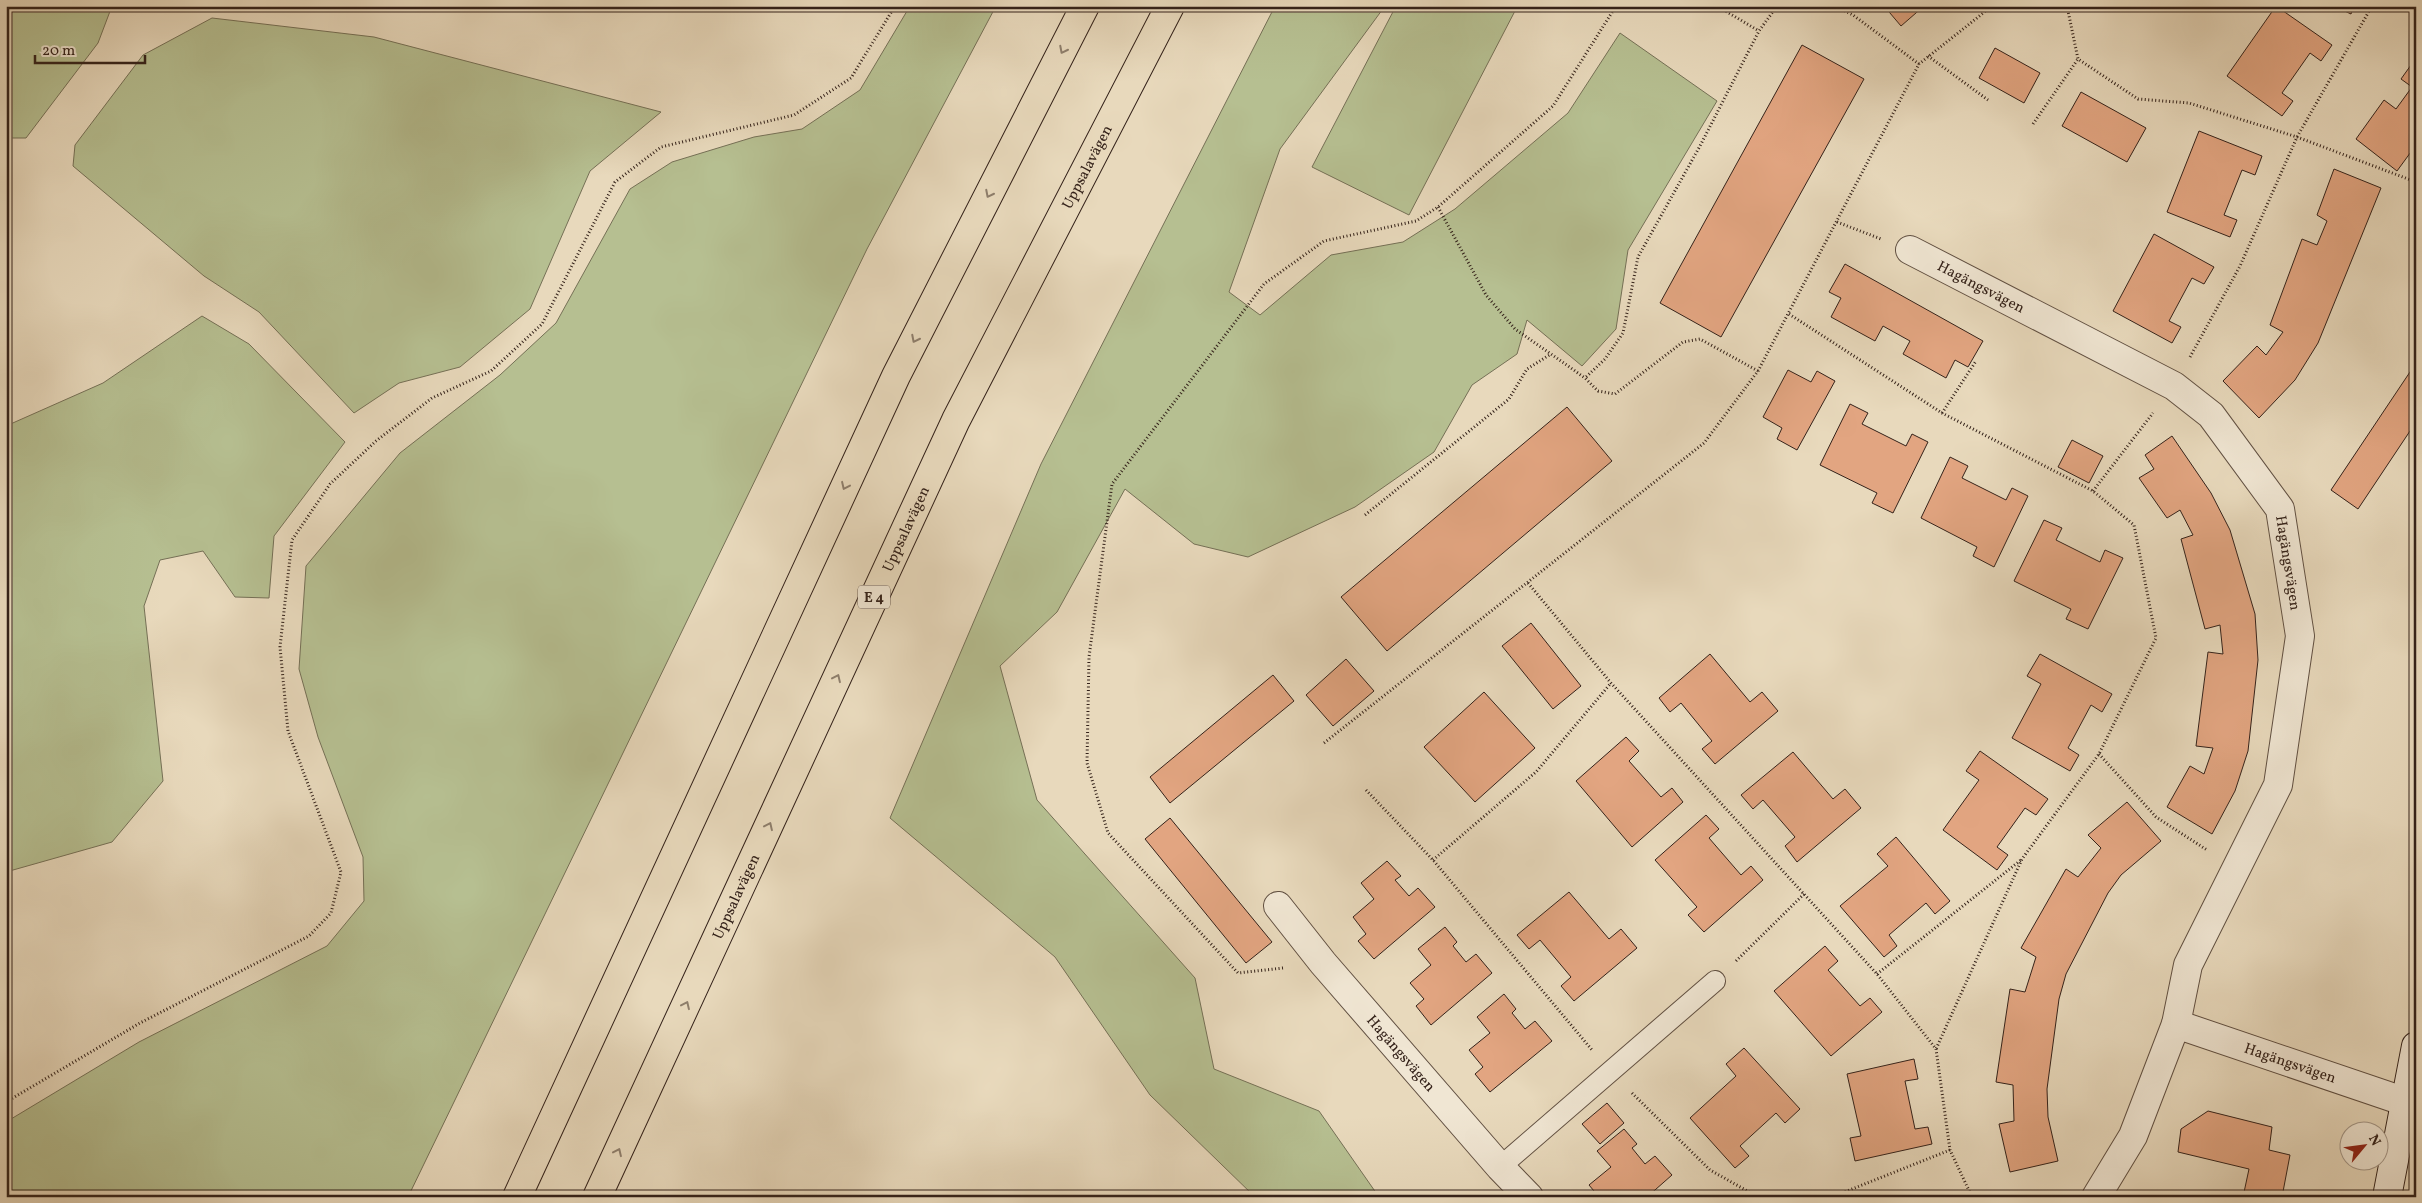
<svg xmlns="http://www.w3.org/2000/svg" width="2422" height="1203" font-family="Vollkorn,serif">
<rect width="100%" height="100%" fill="#e8d9bc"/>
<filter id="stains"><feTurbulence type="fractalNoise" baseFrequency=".004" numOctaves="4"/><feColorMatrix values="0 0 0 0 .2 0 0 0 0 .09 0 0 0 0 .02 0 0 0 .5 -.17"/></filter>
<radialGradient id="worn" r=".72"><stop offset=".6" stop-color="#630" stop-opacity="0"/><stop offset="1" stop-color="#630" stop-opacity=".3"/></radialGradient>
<g fill="#b6bf91" stroke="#757056">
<polygon points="6,6 112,6 98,43 26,138 6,138"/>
<polygon points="910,6 996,6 867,249 408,1197 6,1197 6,1122 139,1042 327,946 364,901 363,857 318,737 299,669 306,566 400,453 500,375 556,323 630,189 672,162 754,137 802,129 860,90"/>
<polygon points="1275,6 1385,6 1280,149 1229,292 1260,315 1331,255 1403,242 1455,209 1568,113 1620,33 1717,101 1628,250 1616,329 1582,366 1527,320 1517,354 1472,385 1434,452 1355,507 1248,557 1194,544 1125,489 1057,612 1000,666 1037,800 1195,978 1214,1069 1319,1111 1379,1197 1255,1197 1150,1095 1055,957 890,818 1041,464"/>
<polygon points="1396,6 1509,6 1516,9 1409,215 1312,167"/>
<polygon points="212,18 374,37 661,112 590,171 530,309 460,367 399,383 354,413 259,312 204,276 73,166 75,145 143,55"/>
<polygon points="202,316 249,344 345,442 274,536 269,598 235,597 203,551 160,560 144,606 163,781 112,842 6,872 6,426 103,383"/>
</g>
<g fill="#e2a581" stroke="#34221a">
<polygon points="1884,6 1924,6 1901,26"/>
<polygon points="2276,6 2332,45 2321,61 2310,53 2282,93 2293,101 2282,116 2227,76"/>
<polygon points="2334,6 2354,6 2351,14"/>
<polygon points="1802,45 1864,79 1721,337 1660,303"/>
<polygon points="1995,48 2040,73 2024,103 1979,78"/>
<polygon points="2416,58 2416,145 2397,171 2356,139 2384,100 2396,109 2412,87 2401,79"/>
<polygon points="2081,92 2146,128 2127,162 2062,126"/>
<polygon points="2199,131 2262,156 2255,175 2242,170 2224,215 2237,220 2230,237 2167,212"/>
<polygon points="2334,169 2381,188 2318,343 2295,380 2259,418 2223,381 2257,346 2266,355 2283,332 2270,325 2302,239 2317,245 2327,221 2317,215"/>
<polygon points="2154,234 2214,267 2204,284 2192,278 2169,321 2181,327 2172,343 2113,311"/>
<polygon points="1845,264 1983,341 1968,367 1955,360 1946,378 1903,354 1910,341 1883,326 1875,341 1831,317 1841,298 1829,292"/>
<polygon points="2416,363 2416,422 2358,509 2331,490"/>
<polygon points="1788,370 1811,382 1817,371 1835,381 1797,450 1777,439 1782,428 1763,417"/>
<polygon points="1850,404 1868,413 1862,424 1906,446 1912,434 1928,442 1893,513 1872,503 1877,493 1820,465"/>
<polygon points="1567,407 1612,461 1387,651 1341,597"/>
<polygon points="2172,436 2211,493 2230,530 2255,614 2258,660 2248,751 2235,791 2212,834 2167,807 2190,766 2204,774 2213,748 2196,746 2208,652 2223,654 2220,625 2205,629 2181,539 2193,535 2180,510 2167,518 2139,478 2154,469 2145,455"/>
<polygon points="2072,440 2103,456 2089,483 2058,467"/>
<polygon points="1950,457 1968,466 1962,478 2006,500 2012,488 2028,496 1994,567 1973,556 1977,547 1921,518"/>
<polygon points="2044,520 2062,528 2056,540 2100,562 2105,550 2123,558 2088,629 2066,619 2071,609 2014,581"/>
<polygon points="1531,623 1581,686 1553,709 1502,646"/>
<polygon points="1710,654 1750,702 1762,692 1778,711 1715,764 1702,749 1712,741 1681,703 1670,712 1659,698"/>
<polygon points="2040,654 2112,694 2102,712 2091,705 2068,748 2079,755 2070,771 2012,738 2041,684 2027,676"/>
<polygon points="1346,659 1374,691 1333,726 1306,695"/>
<polygon points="1273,675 1294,701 1170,803 1150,777"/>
<polygon points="1484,692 1535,748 1475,802 1424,747"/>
<polygon points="1626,737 1639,751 1629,761 1661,797 1672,788 1683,802 1632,847 1576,781"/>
<polygon points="1980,751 2048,799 2036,815 2025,808 1997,847 2008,855 1997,870 1943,830 1979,780 1966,771"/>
<polygon points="1793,752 1833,799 1845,789 1861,808 1797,862 1785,846 1795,837 1763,800 1753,809 1741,795"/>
<polygon points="2127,802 2161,841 2121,875 2108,893 2066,974 2059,999 2047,1089 2048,1117 2058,1161 2010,1172 1999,1124 2014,1121 2013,1085 1996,1082 2010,989 2025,992 2036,957 2021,948 2066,869 2078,877 2101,848 2088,835"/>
<polygon points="1706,815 1719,829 1709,838 1741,875 1751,866 1763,880 1704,932 1688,915 1697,907 1655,860"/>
<polygon points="1170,818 1272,942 1246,963 1145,839"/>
<polygon points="1896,837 1950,901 1935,914 1926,903 1889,935 1897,946 1884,957 1840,906 1888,866 1877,854"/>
<polygon points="1387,861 1401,876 1395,880 1409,896 1418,888 1435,907 1374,959 1358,941 1366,934 1353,917 1374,899 1361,883"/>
<polygon points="1569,892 1609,939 1621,929 1637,948 1574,1001 1561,986 1571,977 1540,940 1529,949 1517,935"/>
<polygon points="1445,927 1457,942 1453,946 1466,962 1476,954 1492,973 1431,1025 1416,1006 1424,999 1410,983 1431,965 1418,949"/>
<polygon points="1825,946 1838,961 1828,970 1860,1006 1870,998 1882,1012 1831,1056 1774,991"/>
<polygon points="1504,994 1516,1009 1512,1013 1525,1029 1535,1021 1552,1041 1490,1092 1475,1074 1483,1067 1469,1050 1490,1033 1477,1017"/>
<polygon points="1744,1048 1800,1109 1785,1123 1776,1113 1740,1146 1749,1156 1735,1168 1690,1118 1736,1076 1726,1064"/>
<polygon points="1914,1059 1918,1079 1905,1081 1915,1129 1928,1127 1932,1144 1855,1161 1850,1138 1861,1136 1847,1074"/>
<polygon points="1607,1103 1624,1123 1600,1144 1582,1124"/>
<polygon points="2208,1111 2272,1127 2269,1150 2290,1155 2282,1197 2243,1197 2249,1169 2178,1152 2181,1129"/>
<polygon points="1624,1129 1637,1144 1632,1148 1645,1164 1655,1156 1672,1175 1647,1197 1599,1197 1589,1185 1611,1167 1597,1151"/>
</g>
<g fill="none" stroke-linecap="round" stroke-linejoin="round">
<defs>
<polyline id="lane" points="1500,1167 1715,981"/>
<g id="street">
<path id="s1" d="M1910 250 2174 386 2211 415 2280 509 2300 636 2278 785 2188 965 2176 1024"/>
<path id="s2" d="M1278 906 1323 963 1500 1167 1529 1197"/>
<path id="s3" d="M2096 1197 2133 1136 2176 1024 2406 1102"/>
</g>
<polyline id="secondary" points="2387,1197 2416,1046"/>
<g id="highway">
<polyline points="517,1197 896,376 1085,6"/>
<path id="s4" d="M597 1197 956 420 1170 6"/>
</g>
</defs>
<use href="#lane" stroke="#615042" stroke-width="22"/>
<use href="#street" stroke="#615042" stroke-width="30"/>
<use href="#secondary" stroke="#34221a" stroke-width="30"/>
<use href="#highway" stroke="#34221a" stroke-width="30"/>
<g stroke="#34221a" stroke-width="3" stroke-dasharray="1 2.5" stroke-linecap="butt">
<polyline points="1717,6 1759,31"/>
<polyline points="1835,6 1853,15 1919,64"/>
<polyline points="2067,6 2078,59 2138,99 2189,103 2297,137 2416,182"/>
<polyline points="1928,56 1988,100"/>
<polyline points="2033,124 2078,59"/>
<polyline points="1438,207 1486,295 1515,329 1551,354"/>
<polyline points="1837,222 1881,239"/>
<polyline points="1789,314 1942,413 2093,491 2134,525 2156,638 2099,754 2022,859 1936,1049"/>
<polyline points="2190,357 2240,266 2297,137 2372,6"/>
<polyline points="1758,371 1700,339 1683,342 1615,394 1598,391 1585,378 1605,359 1623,333 1638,257 1700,146 1759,31 1777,6"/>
<polyline points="1942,413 1976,361"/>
<polyline points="2093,491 2153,413"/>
<polyline points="1365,515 1509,399 1527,369 1551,354 1585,378"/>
<polyline points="1528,583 1611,683 1877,974 1936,1049 1950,1150 1972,1197"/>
<polyline points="1324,743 1704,443 1758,371 1919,64 1992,6"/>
<polyline points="2099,754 2156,817 2207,850"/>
<polyline points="1366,790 1433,860 1592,1050"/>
<polyline points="1433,860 1536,772 1611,683"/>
<polyline points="1736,961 1805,893"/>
<polyline points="1283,968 1238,973 1108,833 1087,763 1089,657 1112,484 1264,284 1324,241 1416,221 1438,207 1553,106 1616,6"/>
<polyline points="1877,974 2021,860"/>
<polyline points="1632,1093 1710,1170 1758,1197"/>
<polyline points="6,1102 140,1023 309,936 331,913 341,872 288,731 280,647 292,540 330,484 376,441 432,398 491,371 542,324 615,182 661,147 794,115 851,78 895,6"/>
<polyline points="1832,1197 1950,1150"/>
</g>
<use href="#lane" stroke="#f0e6d3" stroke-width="20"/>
<use href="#street" stroke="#f0e6d3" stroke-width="28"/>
<use href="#secondary" stroke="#f0e6d3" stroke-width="28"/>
<use href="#highway" stroke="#e8d9bc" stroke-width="28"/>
</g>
<defs><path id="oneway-chevron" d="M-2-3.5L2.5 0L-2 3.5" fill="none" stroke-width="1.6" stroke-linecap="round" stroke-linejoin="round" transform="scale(1.25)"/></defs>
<g stroke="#8e7e6b">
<use href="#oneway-chevron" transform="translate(1063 50) rotate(117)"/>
<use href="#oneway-chevron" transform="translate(989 194) rotate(117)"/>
<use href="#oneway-chevron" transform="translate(915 339) rotate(117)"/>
<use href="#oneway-chevron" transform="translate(845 486) rotate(115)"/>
<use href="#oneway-chevron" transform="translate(837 678) rotate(-65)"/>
<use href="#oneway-chevron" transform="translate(769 826) rotate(-65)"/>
<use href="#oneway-chevron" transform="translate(686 1005) rotate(-65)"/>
<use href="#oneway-chevron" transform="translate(618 1152) rotate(-65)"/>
</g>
<g text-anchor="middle" stroke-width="4" stroke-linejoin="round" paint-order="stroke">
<rect fill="#f0e6d3" stroke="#6c5d52" stroke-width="1" x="858" y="585.5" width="32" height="23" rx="4"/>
<g font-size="14" font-weight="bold" fill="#34221a">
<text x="874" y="602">E 4</text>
</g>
<g font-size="15" fill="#34221a" stroke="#f0e6d3">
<text dy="5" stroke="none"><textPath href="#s4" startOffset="1141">Uppsalavägen</textPath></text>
<text dy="5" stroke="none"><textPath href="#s1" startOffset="80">Hagängsvägen</textPath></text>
<text dy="5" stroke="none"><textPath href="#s4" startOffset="736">Uppsalavägen</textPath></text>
<text dy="5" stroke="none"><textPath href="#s1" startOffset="515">Hagängsvägen</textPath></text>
<text dy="5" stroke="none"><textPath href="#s4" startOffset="331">Uppsalavägen</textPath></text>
<text dy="5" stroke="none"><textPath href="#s2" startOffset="192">Hagängsvägen</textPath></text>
<text dy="5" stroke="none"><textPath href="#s3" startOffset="312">Hagängsvägen</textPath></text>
</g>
</g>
<rect width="2422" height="1203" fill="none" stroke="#e8d9bc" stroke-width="25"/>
<rect x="8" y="8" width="2407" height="1188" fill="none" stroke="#34221a" stroke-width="2.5"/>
<rect x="12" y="12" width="2397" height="1178" fill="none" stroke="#34221a"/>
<g transform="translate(2364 1146) rotate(61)"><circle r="24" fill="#f0e6d3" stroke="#a59889"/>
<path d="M0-4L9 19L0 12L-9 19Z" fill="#8f2418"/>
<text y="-8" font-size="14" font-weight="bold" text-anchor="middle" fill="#34221a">N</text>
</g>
<path d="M35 55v8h110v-8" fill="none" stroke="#34221a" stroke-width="2.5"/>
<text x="42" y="55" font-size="15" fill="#34221a" stroke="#f0e6d3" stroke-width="4" paint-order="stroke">20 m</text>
<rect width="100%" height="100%" filter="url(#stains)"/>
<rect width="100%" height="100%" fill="url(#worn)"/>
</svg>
